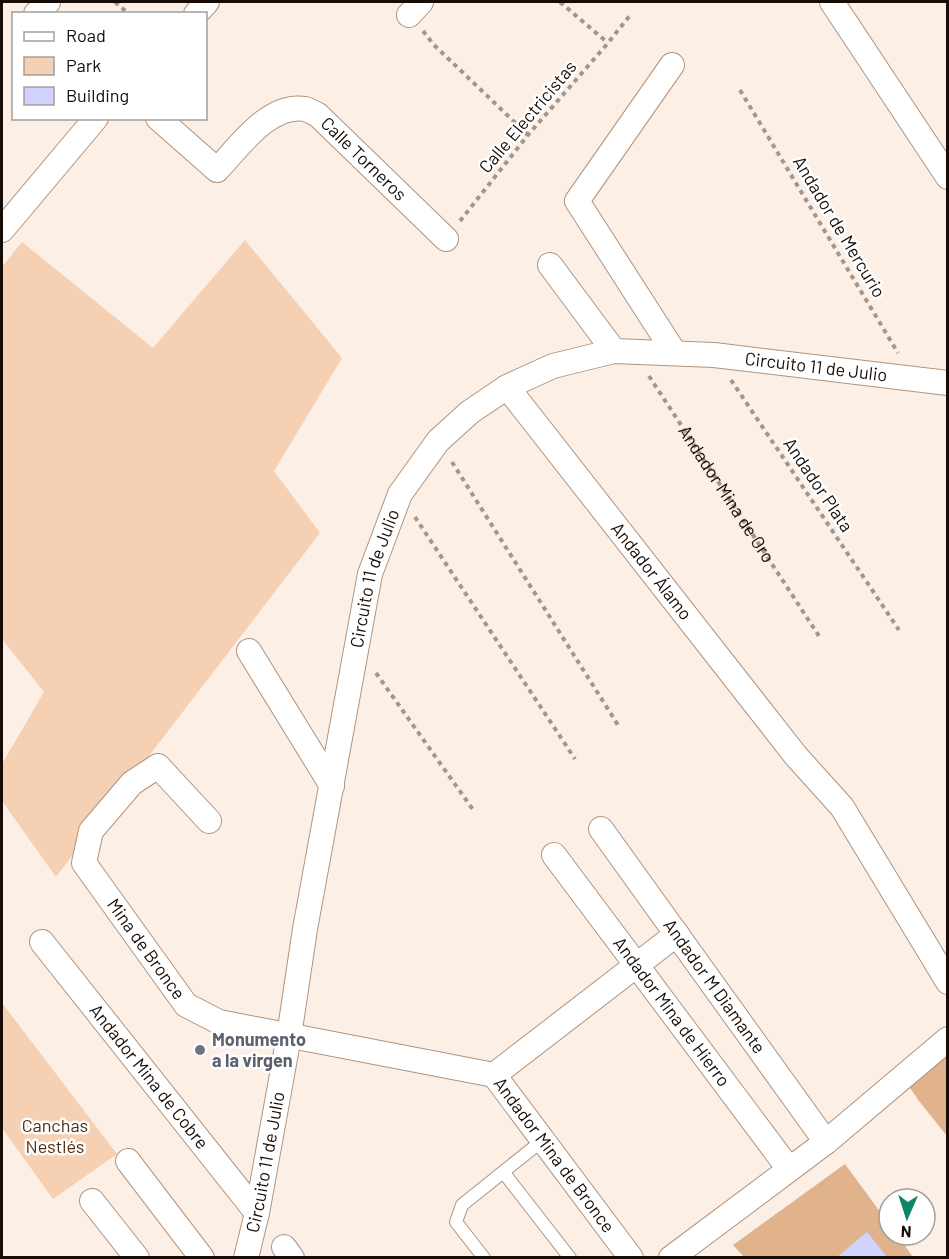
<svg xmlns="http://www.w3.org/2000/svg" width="949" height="1259" font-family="Barlow,sans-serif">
<rect width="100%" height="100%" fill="#fbefe6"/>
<g fill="#f5d0b3">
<polygon points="245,240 342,358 274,471 320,533 56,877 2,801 2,764 44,692 2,639 2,267 22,242 153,348"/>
<polygon points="2,1003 117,1154 53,1199 2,1128"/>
</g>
<g fill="#e1b38d">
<polygon points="947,1057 947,1136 919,1101 908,1085"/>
<polygon points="845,1164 889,1224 889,1235 897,1235 913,1257 744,1257 733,1245"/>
</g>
<polygon fill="#cfd3fe" points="867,1232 888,1258 836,1258"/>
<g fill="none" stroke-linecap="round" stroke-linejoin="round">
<defs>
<g id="lane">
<polyline points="504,1173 570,1258"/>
<polyline points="484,1258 456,1222 462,1205 543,1140"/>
</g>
<g id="street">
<polyline points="832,2 948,177"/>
<polyline points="36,14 48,2"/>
<polyline points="196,14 207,2"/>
<polyline points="409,15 421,2"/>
<polyline points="672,65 577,201 674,352"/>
<path id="s2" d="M158 118 217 170C239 147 269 103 305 109 309 110 314 113 318 115L446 239"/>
<polyline points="2,230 96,118"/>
<polyline points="550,265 614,351"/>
<path id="s3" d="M507 387 796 756 842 807 948 982"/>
<polyline points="249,651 332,786"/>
<path id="s4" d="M209 821 158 766 132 783 91 831 84 863 186 1005 219 1022 494 1075 631 1258"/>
<path id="s5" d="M601 829 826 1142"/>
<path id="s6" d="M554 855 789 1169"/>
<path id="s7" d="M42 942 257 1213"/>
<polyline points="494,1075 677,934"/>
<polyline points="128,1161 202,1258"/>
<polyline points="92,1201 137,1258"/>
<polyline points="284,1247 292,1258"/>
<path id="s8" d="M246 1258 257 1213 289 1036 305 929 370 574 400 494 438 441 470 412 507 387 553 366 614 351 714 355 948 383"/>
<polyline points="671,1258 826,1142 948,1039"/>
</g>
</defs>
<use href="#lane" stroke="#b0947f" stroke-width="14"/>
<use href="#street" stroke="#b0947f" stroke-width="26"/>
<g stroke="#a2978f" stroke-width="4" stroke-dasharray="4.5 4.5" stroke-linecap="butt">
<polyline points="115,2 129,14"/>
<polyline points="560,2 608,43"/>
<polyline points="423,31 434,45 528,135"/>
<polyline points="740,90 898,353"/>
<polyline points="460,221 528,135 608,43 631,14"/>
<path id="s1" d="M649 376 819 636"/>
<polyline points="731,380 899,630"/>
<polyline points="452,462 618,725"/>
<polyline points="415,517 575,759"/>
<polyline points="376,673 474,811"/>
</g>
<use href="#lane" stroke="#fff" stroke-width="12"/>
<use href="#street" stroke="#fff" stroke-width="24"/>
</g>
<circle fill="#6b7280" stroke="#fff" stroke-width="2" cx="200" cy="1050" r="6"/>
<g text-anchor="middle" stroke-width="5" stroke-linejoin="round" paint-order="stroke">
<g font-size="18" fill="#170d06" stroke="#fff">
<text transform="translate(528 117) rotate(-50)" y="6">Calle Electricistas</text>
<text dy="6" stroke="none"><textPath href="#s2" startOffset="268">Calle Torneros</textPath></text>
<text transform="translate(839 227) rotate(59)" y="6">Andador de Mercurio</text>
<text dy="6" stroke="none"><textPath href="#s8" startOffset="1250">Circuito 11 de Julio</textPath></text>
<text transform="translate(818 485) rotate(56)" y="6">Andador Plata</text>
<text dy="6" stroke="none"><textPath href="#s1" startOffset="141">Andador Mina de Oro</textPath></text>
<text dy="6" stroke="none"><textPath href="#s3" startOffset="234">Andador Álamo</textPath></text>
<text dy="6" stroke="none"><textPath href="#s8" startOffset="692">Circuito 11 de Julio</textPath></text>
<text dy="6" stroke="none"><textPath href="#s4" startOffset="308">Mina de Bronce</textPath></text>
<text dy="6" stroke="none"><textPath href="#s5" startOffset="194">Andador M Diamante</textPath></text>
<text dy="6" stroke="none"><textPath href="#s6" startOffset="196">Andador Mina de Hierro</textPath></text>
<text dy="6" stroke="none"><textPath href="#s7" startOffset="172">Andador Mina de Cobre</textPath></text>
<text dy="6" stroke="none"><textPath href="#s4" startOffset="794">Andador Mina de Bronce</textPath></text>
<text dy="6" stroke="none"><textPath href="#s8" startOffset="98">Circuito 11 de Julio</textPath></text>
</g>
<g font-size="18" font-weight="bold" fill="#5b616d" stroke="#fff" text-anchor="start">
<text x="212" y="1046">Monumento<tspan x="212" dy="21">a la virgen</tspan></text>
</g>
<g font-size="18" fill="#4f3013" stroke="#fff">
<text x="55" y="1132">Canchas<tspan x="55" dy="21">Nestlés</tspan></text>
</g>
</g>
<rect width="949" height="1259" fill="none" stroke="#170d06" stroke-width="6"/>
<rect x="12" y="12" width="195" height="108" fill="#ffffff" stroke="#a29e9b" stroke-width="1.5"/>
<rect x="24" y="32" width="30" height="9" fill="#ffffff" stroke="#a29e9b" stroke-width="1.5"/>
<text x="66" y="42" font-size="18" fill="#170d06">Road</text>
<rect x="24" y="57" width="30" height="18" fill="#f5d0b3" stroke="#a29e9b" stroke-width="1.5"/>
<text x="66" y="72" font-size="18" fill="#170d06">Park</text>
<rect x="24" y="87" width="30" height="18" fill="#cfd3fe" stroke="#a29e9b" stroke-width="1.5"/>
<text x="66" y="102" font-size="18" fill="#170d06">Building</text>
<g transform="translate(907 1217) rotate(183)"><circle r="28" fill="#ffffff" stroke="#a29e9b" stroke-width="1.5"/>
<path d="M0-4.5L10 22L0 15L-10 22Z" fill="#0f8667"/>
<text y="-9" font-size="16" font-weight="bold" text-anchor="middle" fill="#170d06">N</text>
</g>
</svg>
